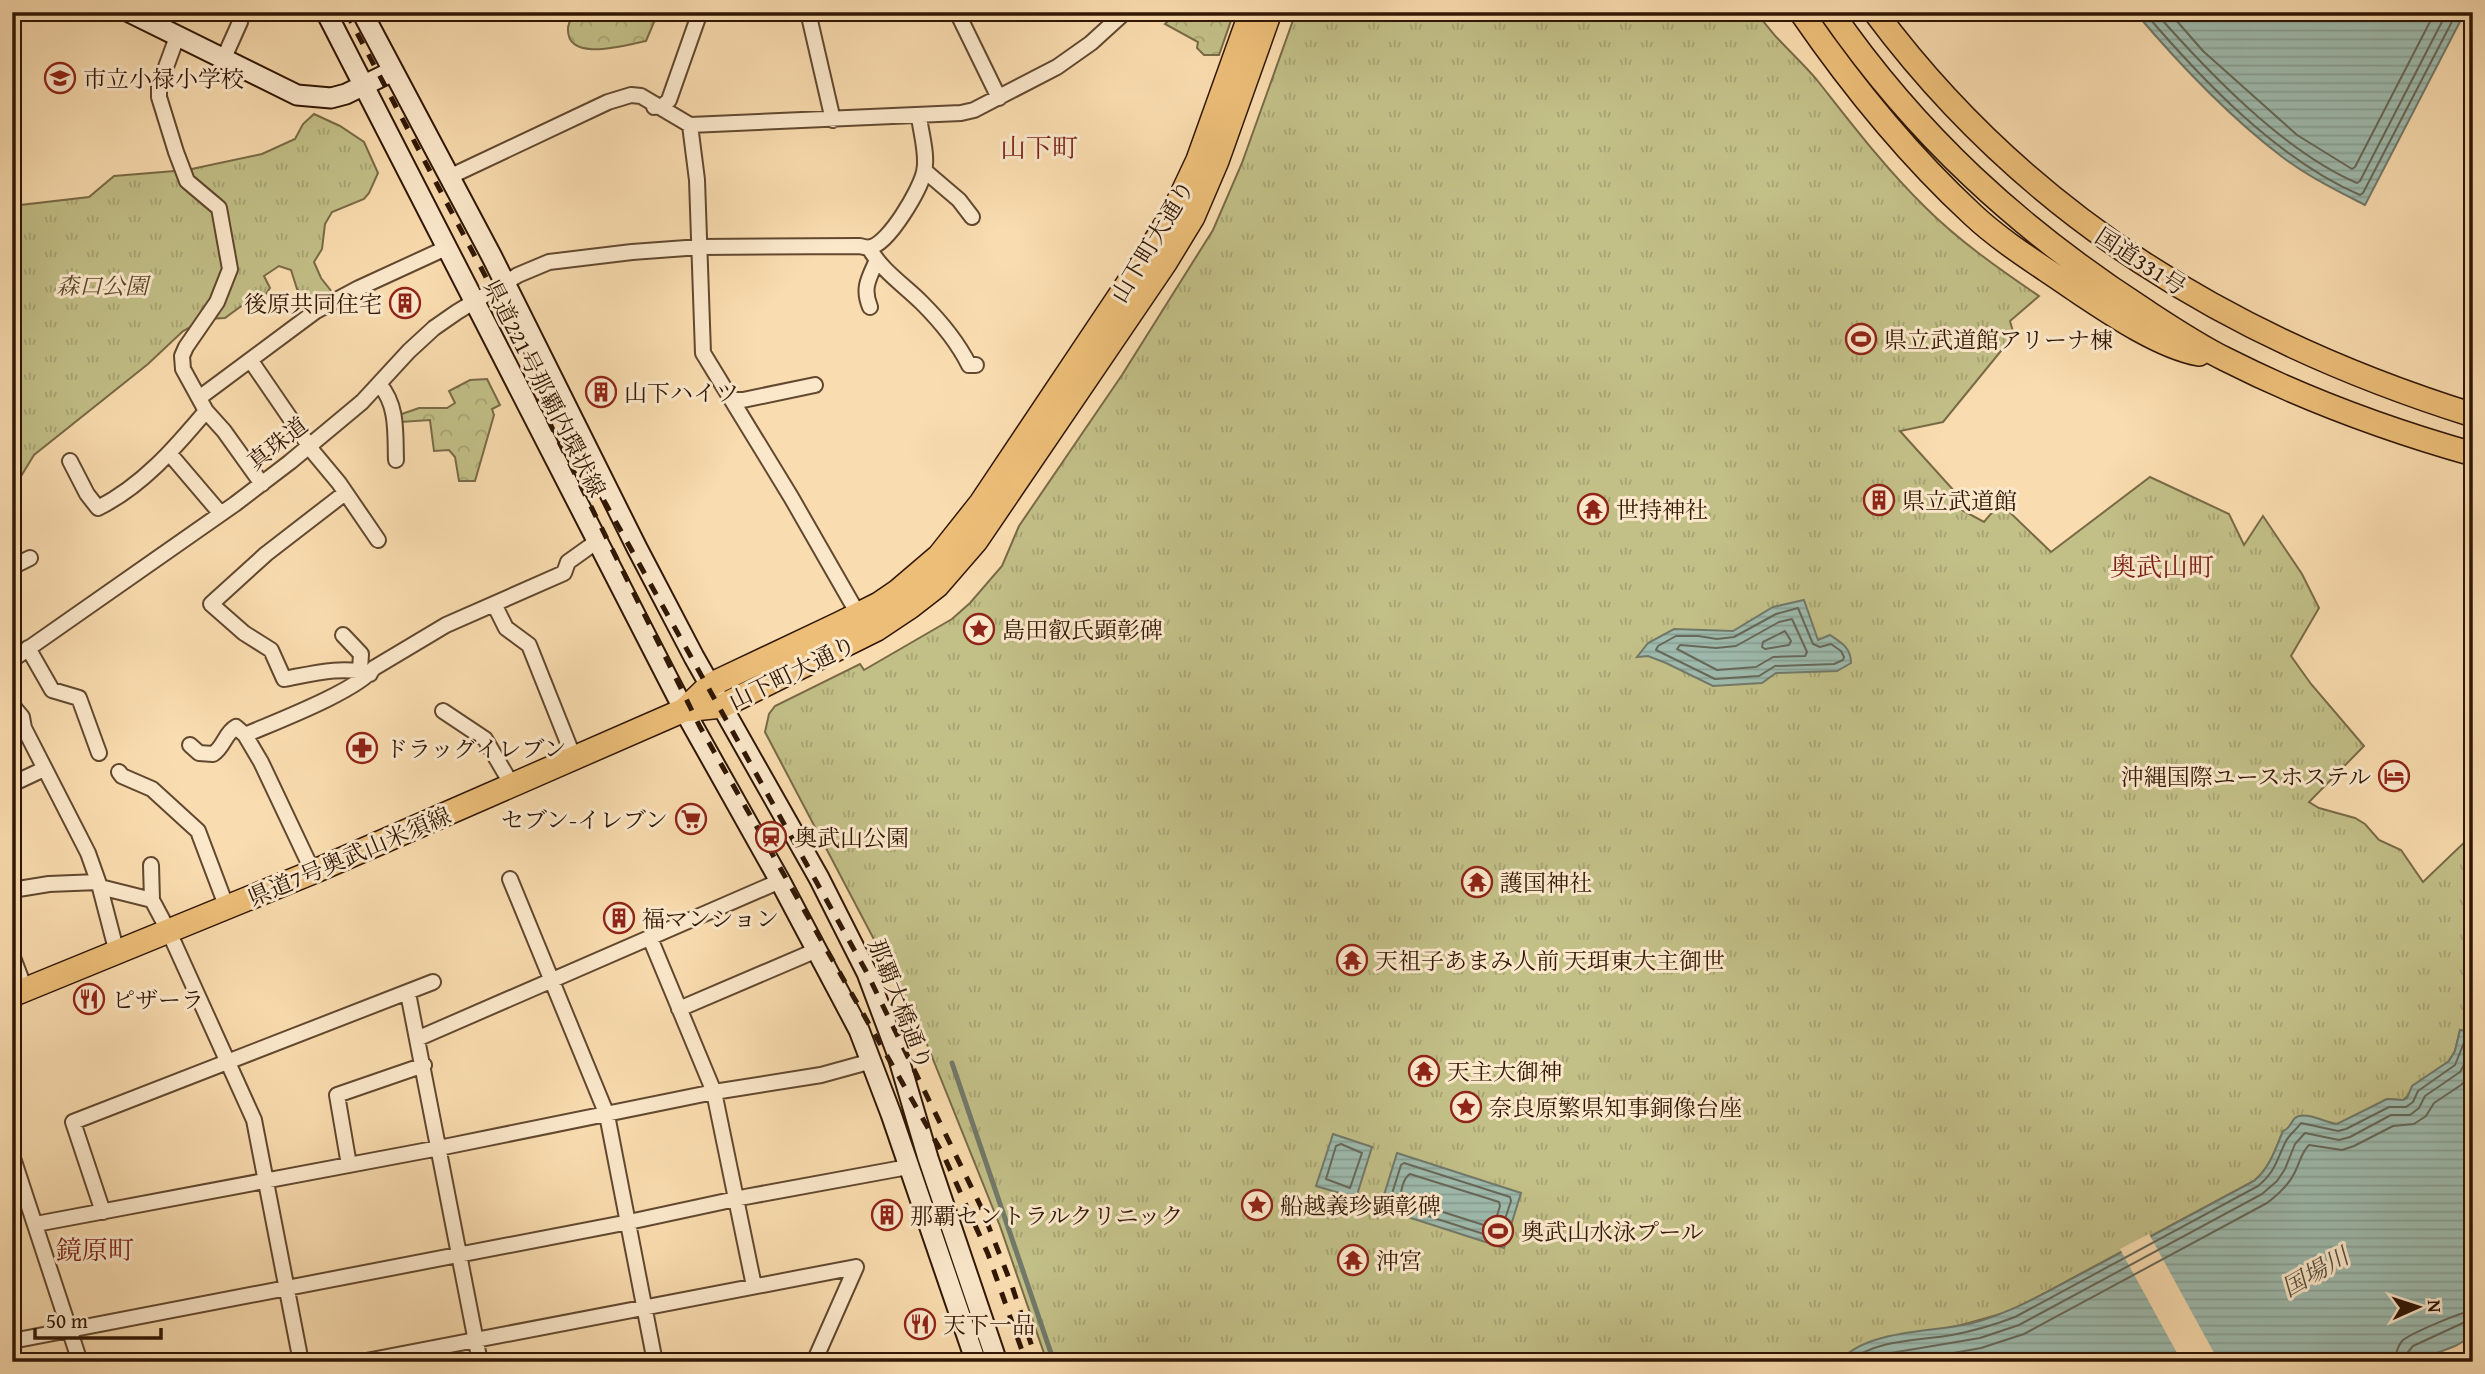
<svg xmlns="http://www.w3.org/2000/svg" width="2485" height="1374" font-family="'Gentium Book Plus','Noto Serif JP',serif">
<style>
.forest{fill:url(#forest-crowns);stroke:#796a46;stroke-width:2}
.park{fill:url(#park-tufts);stroke:#796a46;stroke-width:2}
.water{fill:url(#water-rules);stroke:#72796a;stroke-width:2}
.pier{fill:#f9dcaf}
.lines{fill:none;stroke-linecap:round;stroke-linejoin:round}
.shore{stroke:#676859;stroke-width:2}
.stream{stroke:#72796a;stroke-width:5}
.minor-casing{stroke:#62482f;stroke-width:18}
.secondary-casing{stroke:#301604;stroke-width:23}
.primary-casing{stroke:#301604;stroke-width:26}
.trunk-casing{stroke:#301604;stroke-width:26}
.minor{stroke:#fbe8cb;stroke-width:14}
.secondary{stroke:#fbe8cb;stroke-width:19}
.primary{stroke:#ecbe78;stroke-width:23}
.trunk{stroke:#ecbe78;stroke-width:23}
.rail{stroke:#301604;stroke-width:5;stroke-dasharray:12 12;stroke-linecap:butt}
.labels{text-anchor:middle;dominant-baseline:central;stroke-width:6;stroke-linejoin:round;paint-order:stroke}
.poi-label{font-size:23px;fill:#301604;stroke:#fbe8cb;text-anchor:start}
.street-label{font-size:23px;fill:#301604;stroke:#fbe8cb}
.park-label{font-size:23px;font-style:italic;fill:#5c492b;stroke:#fbe8cb}
.water-label{font-size:24px;font-style:italic;fill:#565040;stroke:#fbe8cb}
.quarter-label{font-size:26px;fill:#7a1f14;stroke:#fbe8cb}
</style>
<defs>
<pattern id="forest-crowns" width="20" height="18" patternUnits="userSpaceOnUse" patternTransform="scale(1.75)"><rect width="20" height="18" fill="#c2bf87"/><path d="M2 6a3 3 0 1 1 6 0M12 15a3 3 0 1 1 6 0" fill="none" stroke="#a7a373"/></pattern>
<pattern id="park-tufts" width="24" height="20" patternUnits="userSpaceOnUse" patternTransform="scale(1.75)"><rect width="24" height="20" fill="#c2bf87"/><path d="M3 7l-1-3M5 7V3M7 7l1-3M15 17l-1-3M17 17v-4M19 17l1-3" fill="none" stroke="#a7a373"/></pattern>
<pattern id="water-rules" width="6" height="5" patternUnits="userSpaceOnUse" patternTransform="scale(1.75)"><rect width="6" height="5" fill="#9ebbae"/><path d="M0 2.5h6" fill="none" stroke="#88a094"/></pattern>
</defs>
<rect width="100%" height="100%" fill="#f9dcaf"/>
<filter id="stains"><feTurbulence type="fractalNoise" baseFrequency=".00286" numOctaves="4"/><feColorMatrix values="0 0 0 0 .2 0 0 0 0 .09 0 0 0 0 .02 0 0 0 .5 -.17"/></filter>
<radialGradient id="worn" r=".72"><stop offset=".6" stop-color="#630" stop-opacity="0"/><stop offset="1" stop-color="#630" stop-opacity=".3"/></radialGradient>
<path class="forest" d="M574,12H669L654,22L646,41C628,44 566,64 568,28C568,24 572,17 574,12Z
M1177,12H1234L1219,55H1204L1197,48L1198,42L1165,24Z
M487,379L500,405L492,409L494,415L475,481H459L455,457L449,450L434,451L430,420L401,422L399,415L419,408H447L455,403L449,391L470,380Z"/>
<path class="park" d="M1296,12H1757C1774,39 1797,56 1817,80C1851,123 1885,168 1925,207C1958,240 1999,269 2039,296L2010,321L2014,335L1943,422L1900,431L1956,493L1960,509L1984,522L2000,503L2051,552L2150,477L2229,514L2244,545L2263,516L2302,574L2319,608L2291,656L2311,684L2364,746L2309,802L2319,808L2355,818L2365,824L2379,840L2401,850L2423,882L2473,834V1033L2460,1030L2455,1051L2449,1061L2403,1100L2387,1099L2343,1123L2283,1131C2275,1151 2270,1167 2254,1181L2011,1311L1842,1359L1839,1362H1047L1000,1226L920,1027L765,732L769,714L775,706L860,664L864,670L952,619L970,603L1002,566L1019,526L1122,375L1213,230L1242,163Z
M314,114L340,126L364,142L378,173L369,193L364,199L332,212L325,224L322,249L314,262L321,278L332,292L331,296L309,306L297,289L291,270L279,266L264,276L270,288L261,301L255,296L225,318L206,319L183,331L148,364L34,455L12,491V206L89,197L114,176L187,170L262,154L295,139L303,124Z"/>
<path class="water" d="M2135,12H2465L2365,205C2336,190 2307,176 2281,156C2226,114 2179,64 2135,12Z
M1804,600L1818,640L1830,635C1842,643 1851,648 1851,663L1837,671L1776,673L1762,683L1713,686L1666,663L1648,656L1637,657L1648,643L1674,629L1733,631L1773,607Z
M2460,1030L2473,1033V1336L2455,1346L2414,1362H1839C1868,1327 1938,1334 1980,1321C2019,1309 2054,1288 2090,1269C2145,1240 2199,1210 2254,1181C2270,1167 2275,1150 2283,1131C2291,1128 2289,1124 2295,1118C2304,1110 2326,1123 2337,1124L2387,1099L2403,1100L2407,1098L2412,1086L2449,1061L2455,1051Z
M1333,1134L1372,1147L1356,1198L1316,1186Z
M1397,1153L1521,1193L1504,1248L1380,1208Z"/>
<path class="pier" d="M2149,1234L2219,1362H2182L2120,1249Z"/>
<g class="lines">
<path class="shore" d="M2144,12C2202,80 2277,159 2360,195L2363,193L2457,12
M2155,12C2208,72 2283,151 2357,183L2360,181L2447,12
M2169,12L2203,51L2297,135L2352,169L2355,167L2435,12
M1798,608L1813,644L1820,647L1831,644L1841,651L1844,657L1843,660L1834,664L1775,666L1759,676L1715,679L1656,650L1658,646L1676,636H1698L1717,639L1734,637L1776,614Z
M1792,619L1807,652L1805,656L1773,657L1756,667L1717,670L1677,649L1680,645L1716,648L1736,646L1779,622Z
M1785,631L1791,641L1789,645L1765,649L1762,647L1763,642Z
M1341,1144L1362,1153L1350,1188L1326,1179L1336,1146Z
M1404,1163L1510,1197L1511,1201L1499,1237L1496,1238L1391,1204L1390,1200L1401,1165Z
M1410,1174L1499,1202L1500,1206L1494,1225L1490,1227L1402,1199C1399,1193 1404,1177 1410,1174Z
M1849,1362C1875,1339 1919,1341 1952,1335C1973,1331 1994,1325 2015,1317L2258,1186C2276,1171 2276,1161 2286,1141C2289,1135 2297,1129 2301,1123L2338,1131L2346,1129L2389,1107H2406L2413,1102L2418,1091L2455,1065L2465,1040L2473,1039
M1863,1362L1879,1355L1980,1338L2019,1325L2262,1194L2277,1181L2285,1169L2295,1144L2305,1133L2339,1140L2350,1137L2391,1115H2410L2419,1108L2425,1096L2460,1072L2473,1048
M1904,1362L1981,1348L2024,1334L2267,1203C2279,1194 2289,1185 2295,1172C2300,1162 2301,1153 2309,1145L2342,1150L2354,1146L2393,1126L2414,1124L2426,1116L2434,1103L2461,1085L2473,1073
M2395,1362C2396,1354 2397,1347 2402,1341C2409,1334 2463,1311 2473,1311
M2406,1362L2408,1352L2413,1346L2465,1322L2473,1321"/>
<path class="stream" d="M952,1063L1054,1362"/>
<g class="minor-casing">
<path id="minor" d="M808,12L833,120
M957,12L999,98
M177,37L159,86V97L176,152L187,181L219,208L230,269L217,302L186,347L182,356L183,369L206,411L224,431L262,484
M223,60L240,22L241,12
M654,107L664,105L669,100L700,12
M690,125L697,180L703,353L791,497L858,614
M925,171L959,200L972,217
M449,177L608,102L631,95L641,96L690,125L961,113L974,110L1057,67L1091,43L1125,12
M869,248C882,271 904,285 922,303C941,322 957,341 969,365H976
M870,307C862,288 869,278 877,260
M251,361L314,453L339,483L378,540
M380,385C398,406 395,434 396,460
M199,398L316,311L359,288L446,248
M732,400H743L815,385
M169,453L221,514
M70,461L87,494L98,508C142,486 175,448 206,411
M345,493L266,554L211,604L244,633L271,650L284,679C311,674 344,665 370,674
M12,567L30,558
M494,604L506,628L529,645L574,758
M343,635L361,654L360,670
M28,648L52,690L79,698L99,753
M12,660L235,504L290,462L362,402L409,351L434,328L457,312L518,275L549,262L632,252L700,247L860,246C863,247 868,248 871,247C889,243 920,190 924,172C928,156 921,133 919,117
M12,705L22,717L24,728L88,853L99,884L117,953
M443,711L485,739L512,785
M190,745L199,753L213,754C224,747 225,733 236,727L245,735
M119,772L122,776L152,789L198,831L227,908
M12,784L44,769
M151,865L152,900
M313,872L261,762L245,735C275,722 357,691 374,668L446,625L564,573L568,562L596,542
M510,879L607,1115L655,1362
M100,887L152,900L169,932L254,1120L301,1362
M12,890L49,884L98,882
M650,938L714,1092L754,1286
M12,955L25,989
M408,993L480,1362
M679,1009L817,950
M419,1038L780,881
M12,1155L80,1362
M349,1165L337,1095L424,1065
M103,1212L73,1122L433,982
M36,1224L439,1148L714,1092L821,1075L872,1061
M12,1341L629,1222L745,1197L908,1167
M361,1362L856,1267
M814,1362L856,1267"/>
</g>
<g class="secondary-casing">
<path id="secondary" d="M129,12L297,95L331,98L346,94L393,71
M326,12L684,710L780,881L859,1030L891,1114L976,1362
M362,12L492,257L637,548L694,657L819,878L867,973L897,1053L928,1158L997,1362"/>
</g>
<g class="primary-casing">
<path id="primary" d="M684,710L710,685L839,624L879,604L898,591L939,556L981,503L1141,264L1173,213L1198,160L1251,12
M12,995L313,872L684,710L722,706L877,629L910,607L937,586L976,541L1165,263L1193,217L1217,161L1270,12"/>
</g>
<g class="trunk-casing">
<path id="trunk" d="M1801,12C1852,86 1908,155 1973,215C2004,244 2043,267 2077,291C2110,313 2160,347 2199,354
M1831,12C1916,135 2019,229 2144,310C2170,327 2197,345 2225,359C2304,399 2388,430 2473,454
M1875,12C2027,216 2233,340 2473,415"/>
</g>
<use href="#minor" class="minor"/>
<use href="#secondary" class="secondary"/>
<use href="#primary" class="primary"/>
<use href="#trunk" class="trunk"/>
<path class="rail" d="M346,12L602,497L866,971L981,1207L1012,1286L1037,1362
M527,377L700,727L944,1156L988,1254L1026,1362"/>
</g>
<defs>
<g id="school-ring" transform="scale(1.575)"><circle r="9.5" fill="#fbe8cb" stroke="#8f2418" stroke-width="1.5"/><path d="M0-5L7-2L0 1L-7-2ZM-4 1L0 2.5L4 1V4Q0 6-4 4Z" fill="#8f2418"/></g>
<g id="building-ring" transform="scale(1.575)"><circle r="9.5" fill="#fbe8cb" stroke="#8f2418" stroke-width="1.5"/><path d="M-4-6H4V6H1V3H-1V6H-4ZM-2.5-4.3h1.7v1.8h-1.7ZM.8-4.3h1.7v1.8H.8ZM-2.5-1h1.7V.8h-1.7ZM.8-1h1.7V.8H.8Z" fill="#8f2418"/></g>
<g id="stadium-ring" transform="scale(1.575)"><circle r="9.5" fill="#fbe8cb" stroke="#8f2418" stroke-width="1.5"/><path d="M0-5a6.5 5 0 1 0 0 10a6.5 5 0 1 0 0-10ZM-3.5-1.8h7v3.6h-7Z" fill="#8f2418"/></g>
<g id="temple-ring" transform="scale(1.575)"><circle r="9.5" fill="#fbe8cb" stroke="#8f2418" stroke-width="1.5"/><path d="M0-6L5-2H3V0L6.5 2.5H4V6H1.5V3h-3V6H-4V2.5H-6.5L-3 0V-2H-5Z" fill="#8f2418"/></g>
<g id="sight-ring" transform="scale(1.575)"><circle r="9.5" fill="#fbe8cb" stroke="#8f2418" stroke-width="1.5"/><path d="M0-6L1.8-2.2L6-1.7L2.9 1.2L3.7 5.4L0 3.3L-3.7 5.4L-2.9 1.2L-6-1.7L-1.8-2.2Z" fill="#8f2418"/></g>
<g id="pharmacy-ring" transform="scale(1.575)"><circle r="9.5" fill="#fbe8cb" stroke="#8f2418" stroke-width="1.5"/><path d="M-2-6h4v4h4v4h-4v4h-4v-4h-4v-4h4Z" fill="#8f2418"/></g>
<g id="hotel-ring" transform="scale(1.575)"><circle r="9.5" fill="#fbe8cb" stroke="#8f2418" stroke-width="1.5"/><path d="M-6-4.5h1.5V1H6V5H4.5V3h-9V5H-6ZM-4 0a1.8 1.8 0 1 1 3.6 0ZM.5 0V-2.5h3Q6-2.5 6 0Z" fill="#8f2418"/></g>
<g id="supermarket-ring" transform="scale(1.575)"><circle r="9.5" fill="#fbe8cb" stroke="#8f2418" stroke-width="1.5"/><path d="M-6-5.5h2.5l.6 2H6L4.5 2H-2.5L-4.4-4H-6ZM-1.5 3.2a1.3 1.3 0 1 0 .1 0ZM3 3.2a1.3 1.3 0 1 0 .1 0Z" fill="#8f2418"/></g>
<g id="station-ring" transform="scale(1.575)"><circle r="9.5" fill="#fbe8cb" stroke="#8f2418" stroke-width="1.5"/><path d="M-3-6H3Q5-6 5-4V2Q5 4 3 4L4.5 6H3L1.5 4h-3L-3 6H-4.5L-3 4Q-5 4-5 2V-4Q-5-6-3-6ZM-3.5-4v3h7v-3ZM-3.5 1v1.5H-2V1ZM2 1v1.5H3.5V1Z" fill="#8f2418"/></g>
<g id="restaurant-ring" transform="scale(1.575)"><circle r="9.5" fill="#fbe8cb" stroke="#8f2418" stroke-width="1.5"/><path d="M-5-6h1v4h1v-4h1v4h1v-4h1v5L-1.5 .5V6h-2V.5L-5-1ZM5-6V6H3V1.5H1.5Q1.5-4 5-6Z" fill="#8f2418"/></g>
</defs>
<g fill-rule="evenodd">
<use href="#school-ring" x="60" y="78"/>
<use href="#building-ring" x="405" y="303"/>
<use href="#stadium-ring" x="1861" y="339"/>
<use href="#building-ring" x="601" y="392"/>
<use href="#building-ring" x="1879" y="500"/>
<use href="#temple-ring" x="1593" y="509"/>
<use href="#sight-ring" x="979" y="629"/>
<use href="#pharmacy-ring" x="362" y="748"/>
<use href="#hotel-ring" x="2394" y="776"/>
<use href="#supermarket-ring" x="691" y="819"/>
<use href="#station-ring" x="771" y="837"/>
<use href="#temple-ring" x="1477" y="882"/>
<use href="#building-ring" x="619" y="918"/>
<use href="#temple-ring" x="1352" y="960"/>
<use href="#restaurant-ring" x="89" y="999"/>
<use href="#temple-ring" x="1424" y="1071"/>
<use href="#sight-ring" x="1466" y="1107"/>
<use href="#sight-ring" x="1257" y="1205"/>
<use href="#building-ring" x="887" y="1215"/>
<use href="#stadium-ring" x="1498" y="1231"/>
<use href="#temple-ring" x="1353" y="1260"/>
<use href="#restaurant-ring" x="920" y="1324"/>
</g>
<g class="labels">
<g class="poi-label">
<text x="83" y="78">市立小禄小学校</text>
<text x="382" y="303" text-anchor="end">後原共同住宅</text>
<text x="1884" y="339">県立武道館アリーナ棟</text>
<text x="624" y="392">山下ハイツ</text>
<text x="1902" y="500">県立武道館</text>
<text x="1616" y="509">世持神社</text>
<text x="1002" y="629">島田叡氏顕彰碑</text>
<text x="385" y="748">ドラッグイレブン</text>
<text x="2371" y="776" text-anchor="end">沖縄国際ユースホステル</text>
<text x="668" y="819" text-anchor="end">セブン-イレブン</text>
<text x="794" y="837">奥武山公園</text>
<text x="1500" y="882">護国神社</text>
<text x="642" y="918">福マンション</text>
<text x="1375" y="960">天祖子あまみ人前 天珥東大主御世</text>
<text x="112" y="999">ピザーラ</text>
<text x="1447" y="1071">天主大御神</text>
<text x="1489" y="1107">奈良原繁県知事銅像台座</text>
<text x="1280" y="1205">船越義珍顕彰碑</text>
<text x="910" y="1215">那覇セントラルクリニック</text>
<text x="1521" y="1231">奥武山水泳プール</text>
<text x="1376" y="1260">沖宮</text>
<text x="943" y="1324">天下一品</text>
</g>
<g class="street-label">
<text transform="translate(1152 241) rotate(-59)">山下町大通り</text>
<text transform="translate(2141 261) rotate(33)">国道331号</text>
<text transform="translate(545 388) rotate(63)">県道221号那覇内環状線</text>
<text transform="translate(277 443) rotate(-38)">真珠道</text>
<text transform="translate(792 672) rotate(-26)">山下町大通り</text>
<text transform="translate(349 856) rotate(-23)">県道7号奥武山米須線</text>
<text transform="translate(901 1004) rotate(69)">那覇大橋通り</text>
</g>
<g class="park-label">
<text x="102" y="285">森口公園</text>
</g>
<g class="water-label">
<text transform="translate(2315 1272) rotate(-30)">国場川</text>
</g>
<g class="quarter-label">
<text x="1039" y="147">山下町</text>
<text x="2162" y="566">奥武山町</text>
<text x="95" y="1249">鏡原町</text>
</g>
</g>
<rect width="2485" height="1374" fill="none" stroke="#f9dcaf" stroke-width="42"/>
<rect x="14" y="14" width="2457" height="1346" fill="none" stroke="#301604" stroke-width="3.5"/>
<rect x="21" y="21" width="2443" height="1332" fill="none" stroke="#301604" stroke-width="2"/>
<g transform="translate(2418 1307) rotate(87)" stroke="#fbe8cb" stroke-width="5" paint-order="stroke">
<path d="M0-5L12 26L0 18L-12 26Z" fill="#301604"/>
<text y="-10" font-size="19" font-weight="bold" text-anchor="middle" fill="#301604">N</text>
</g>
<path d="M35 1328v10h126v-10" fill="none" stroke="#301604" stroke-width="3.5"/>
<text x="46" y="1328" font-size="21" fill="#301604" stroke="#fbe8cb" stroke-width="5" paint-order="stroke">50 m</text>
<rect width="100%" height="100%" filter="url(#stains)"/>
<rect width="100%" height="100%" fill="url(#worn)"/>
</svg>
